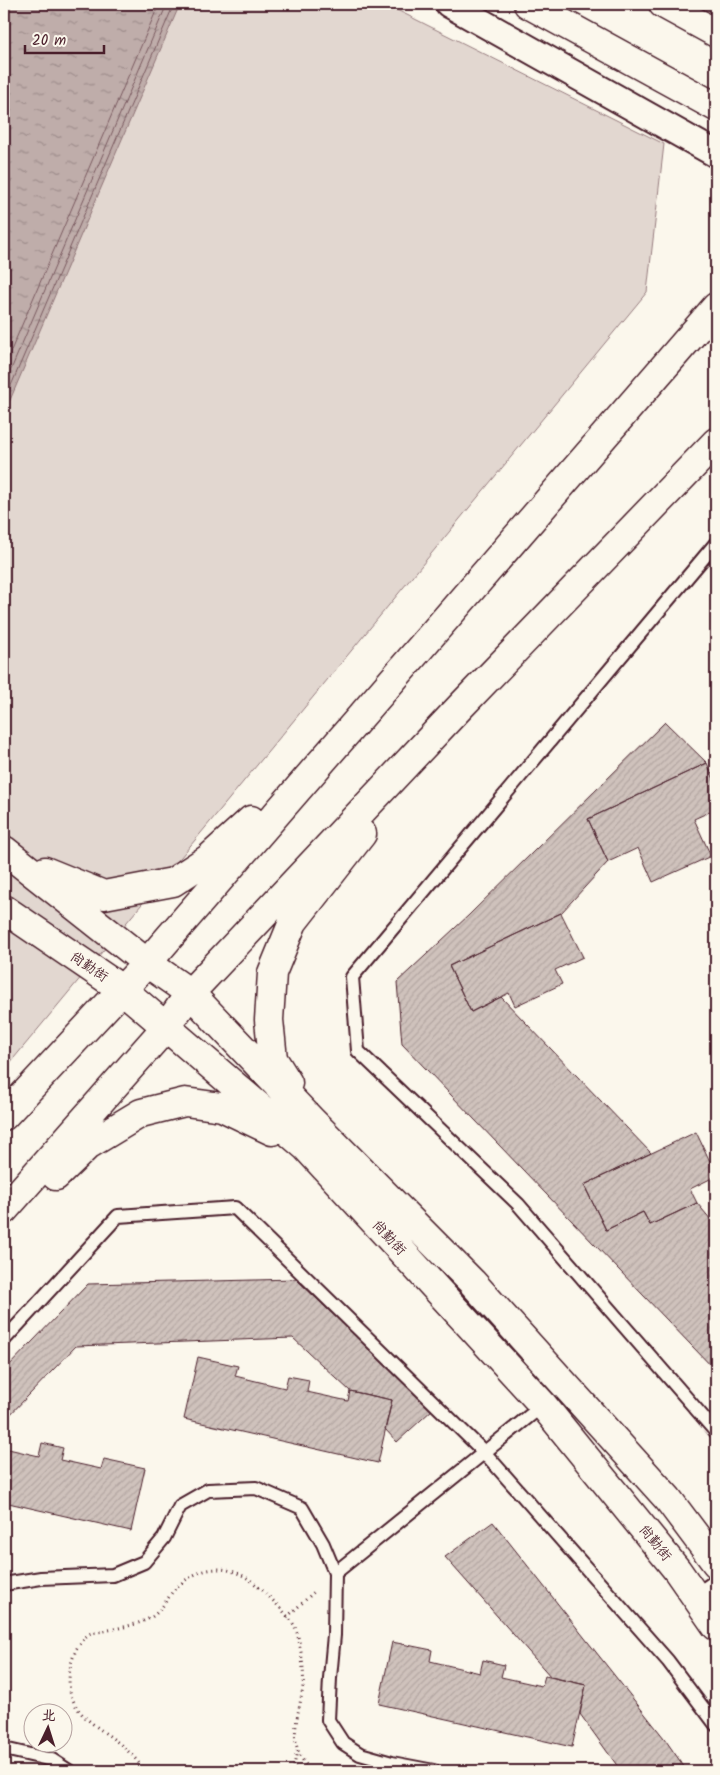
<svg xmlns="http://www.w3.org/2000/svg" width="720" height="1775" font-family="Kalam,'LXGW WenKai TC',sans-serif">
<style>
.green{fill:#e2d7d0;stroke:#967b7e}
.water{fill:url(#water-ripples);stroke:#907477}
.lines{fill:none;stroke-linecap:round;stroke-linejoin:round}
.shore{stroke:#79585e;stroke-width:1}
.building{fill:url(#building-hatch);stroke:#4a1f2b}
.lane-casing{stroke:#4a1f2b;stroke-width:16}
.street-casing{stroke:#4a1f2b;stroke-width:30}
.secondary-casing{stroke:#4a1f2b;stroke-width:31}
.primary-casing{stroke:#4a1f2b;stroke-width:31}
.path{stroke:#4a1f2b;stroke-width:3;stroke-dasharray:1 4;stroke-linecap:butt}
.lane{stroke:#fbf7ec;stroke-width:12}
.street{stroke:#fbf7ec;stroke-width:26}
.secondary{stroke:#fbf7ec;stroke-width:28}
.primary{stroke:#fbf7ec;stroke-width:28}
.labels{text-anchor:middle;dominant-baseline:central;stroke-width:4.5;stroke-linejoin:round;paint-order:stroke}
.street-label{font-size:14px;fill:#4a1f2b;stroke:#fbf7ec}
</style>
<defs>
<pattern id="water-ripples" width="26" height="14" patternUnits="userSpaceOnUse" patternTransform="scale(1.25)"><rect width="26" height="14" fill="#bfadaa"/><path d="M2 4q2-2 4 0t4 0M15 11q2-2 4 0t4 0" fill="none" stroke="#9d8c8b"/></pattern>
<pattern id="building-hatch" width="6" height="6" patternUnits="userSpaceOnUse" patternTransform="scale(1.25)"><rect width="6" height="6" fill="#cfc2bc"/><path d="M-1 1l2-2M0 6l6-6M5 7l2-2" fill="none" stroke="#b3a6a2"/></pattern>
</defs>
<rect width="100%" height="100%" fill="#fbf7ec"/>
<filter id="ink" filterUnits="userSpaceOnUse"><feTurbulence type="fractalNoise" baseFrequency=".02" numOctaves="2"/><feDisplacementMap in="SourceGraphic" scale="10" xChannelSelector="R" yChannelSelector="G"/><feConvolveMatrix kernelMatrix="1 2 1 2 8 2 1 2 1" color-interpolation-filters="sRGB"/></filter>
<g filter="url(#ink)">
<path class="green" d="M4,4H385L664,144L647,292L220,810L4,1070Z"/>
<path class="water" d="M4,4H180L4,414Z"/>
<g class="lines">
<path class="shore" d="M4,367L159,4
M4,386L167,4
M4,402L174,4"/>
</g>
<path class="building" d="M665,722L707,763L588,819L608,862L561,913L449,966L471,1012L501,997L651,1153L584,1185L606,1230L643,1212L650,1225L697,1203L716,1226V1371L402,1044L397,982L469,915Z
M707,763L716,784V809L694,819L711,856L653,882L638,848L608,862L588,819Z
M561,913L583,957L555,970L562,984L515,1006L509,993L471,1012L449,966Z
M696,1132L716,1174V1176L690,1189L697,1203L650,1225L643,1212L606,1230L584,1185Z
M296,1279L433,1409L397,1442L385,1429L392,1400L350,1391L293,1338L76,1346L4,1421V1371L88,1284Z
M198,1357L238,1366L235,1376L285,1388L288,1376L309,1380L307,1392L348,1401L350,1391L392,1400L378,1463L184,1419Z
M42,1443L63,1448L60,1460L101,1469L104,1459L145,1468L131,1531L4,1502V1448L39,1456Z
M493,1522L664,1738L687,1771H621L580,1714L586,1685L551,1677L445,1557Z
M392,1642L432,1650L430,1661L480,1673L483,1660L504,1665L501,1677L542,1686L545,1676L586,1685L572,1747L379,1704Z"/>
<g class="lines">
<g class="lane-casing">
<path id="lane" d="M716,543L352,977L358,1051L518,1204L716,1432
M4,1340L118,1216L235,1208L484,1452L668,1661L716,1725
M335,1573L543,1405
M4,1584L41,1578L113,1575L144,1562L164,1538L180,1506L208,1490L256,1488L302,1508L323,1544L335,1573L334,1635L330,1678L328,1720L343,1743L360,1754L392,1763L434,1771
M4,1749L52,1760L69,1771"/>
</g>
<g class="street-casing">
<path id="street" d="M449,4L716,154
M699,1601L716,1589"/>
</g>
<g class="secondary-casing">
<path id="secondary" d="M4,850L147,963L190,993L311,1120L472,1282L668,1499L716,1563
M45,871L104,895L173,882L208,859L251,820
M4,909L123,990L306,1147L543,1405L677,1570L716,1626
M288,1083L273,1059L269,1020L272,973L293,922L362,834
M4,1116L147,963L716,307
M56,1176L88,1145L141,1113L185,1102L222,1107L272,1131
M4,1210L166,1027L190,993L461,706L716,442"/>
</g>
<g class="primary-casing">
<path id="primary" d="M528,4L716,107
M663,4L716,33"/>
</g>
<path class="path" d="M287,1617L314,1592
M145,1771C137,1760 128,1750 116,1741C101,1729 81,1719 73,1700C64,1681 71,1647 89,1634C93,1632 99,1632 104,1631C118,1628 134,1626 148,1619C161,1613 166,1599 175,1589C197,1567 224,1562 250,1580C261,1588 289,1615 295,1627C300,1639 305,1673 303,1686C299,1719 284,1744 312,1771
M293,1771L297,1751"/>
<use href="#lane" class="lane"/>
<use href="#street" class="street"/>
<use href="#secondary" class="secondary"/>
<use href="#primary" class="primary"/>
</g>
</g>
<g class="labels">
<g class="street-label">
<text transform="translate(89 967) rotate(34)">尚勤街</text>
<text transform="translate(389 1238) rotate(47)">尚勤街</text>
<text transform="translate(655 1543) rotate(51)">尚勤街</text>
</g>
</g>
<rect width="720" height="1775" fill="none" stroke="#fbf7ec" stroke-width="20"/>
<rect x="10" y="10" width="700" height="1755" fill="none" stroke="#4a1f2b" stroke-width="2" filter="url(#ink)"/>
<g transform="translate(48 1728) rotate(4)"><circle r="24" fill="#fbf7ec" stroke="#b4a19f"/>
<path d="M0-4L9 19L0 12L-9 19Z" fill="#4a1f2b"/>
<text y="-8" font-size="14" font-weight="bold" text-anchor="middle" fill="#4a1f2b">北</text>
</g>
<path d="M25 45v8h79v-8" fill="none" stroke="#4a1f2b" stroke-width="2.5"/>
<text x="32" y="45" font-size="15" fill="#4a1f2b" stroke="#fbf7ec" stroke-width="4" paint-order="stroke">20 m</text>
</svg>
